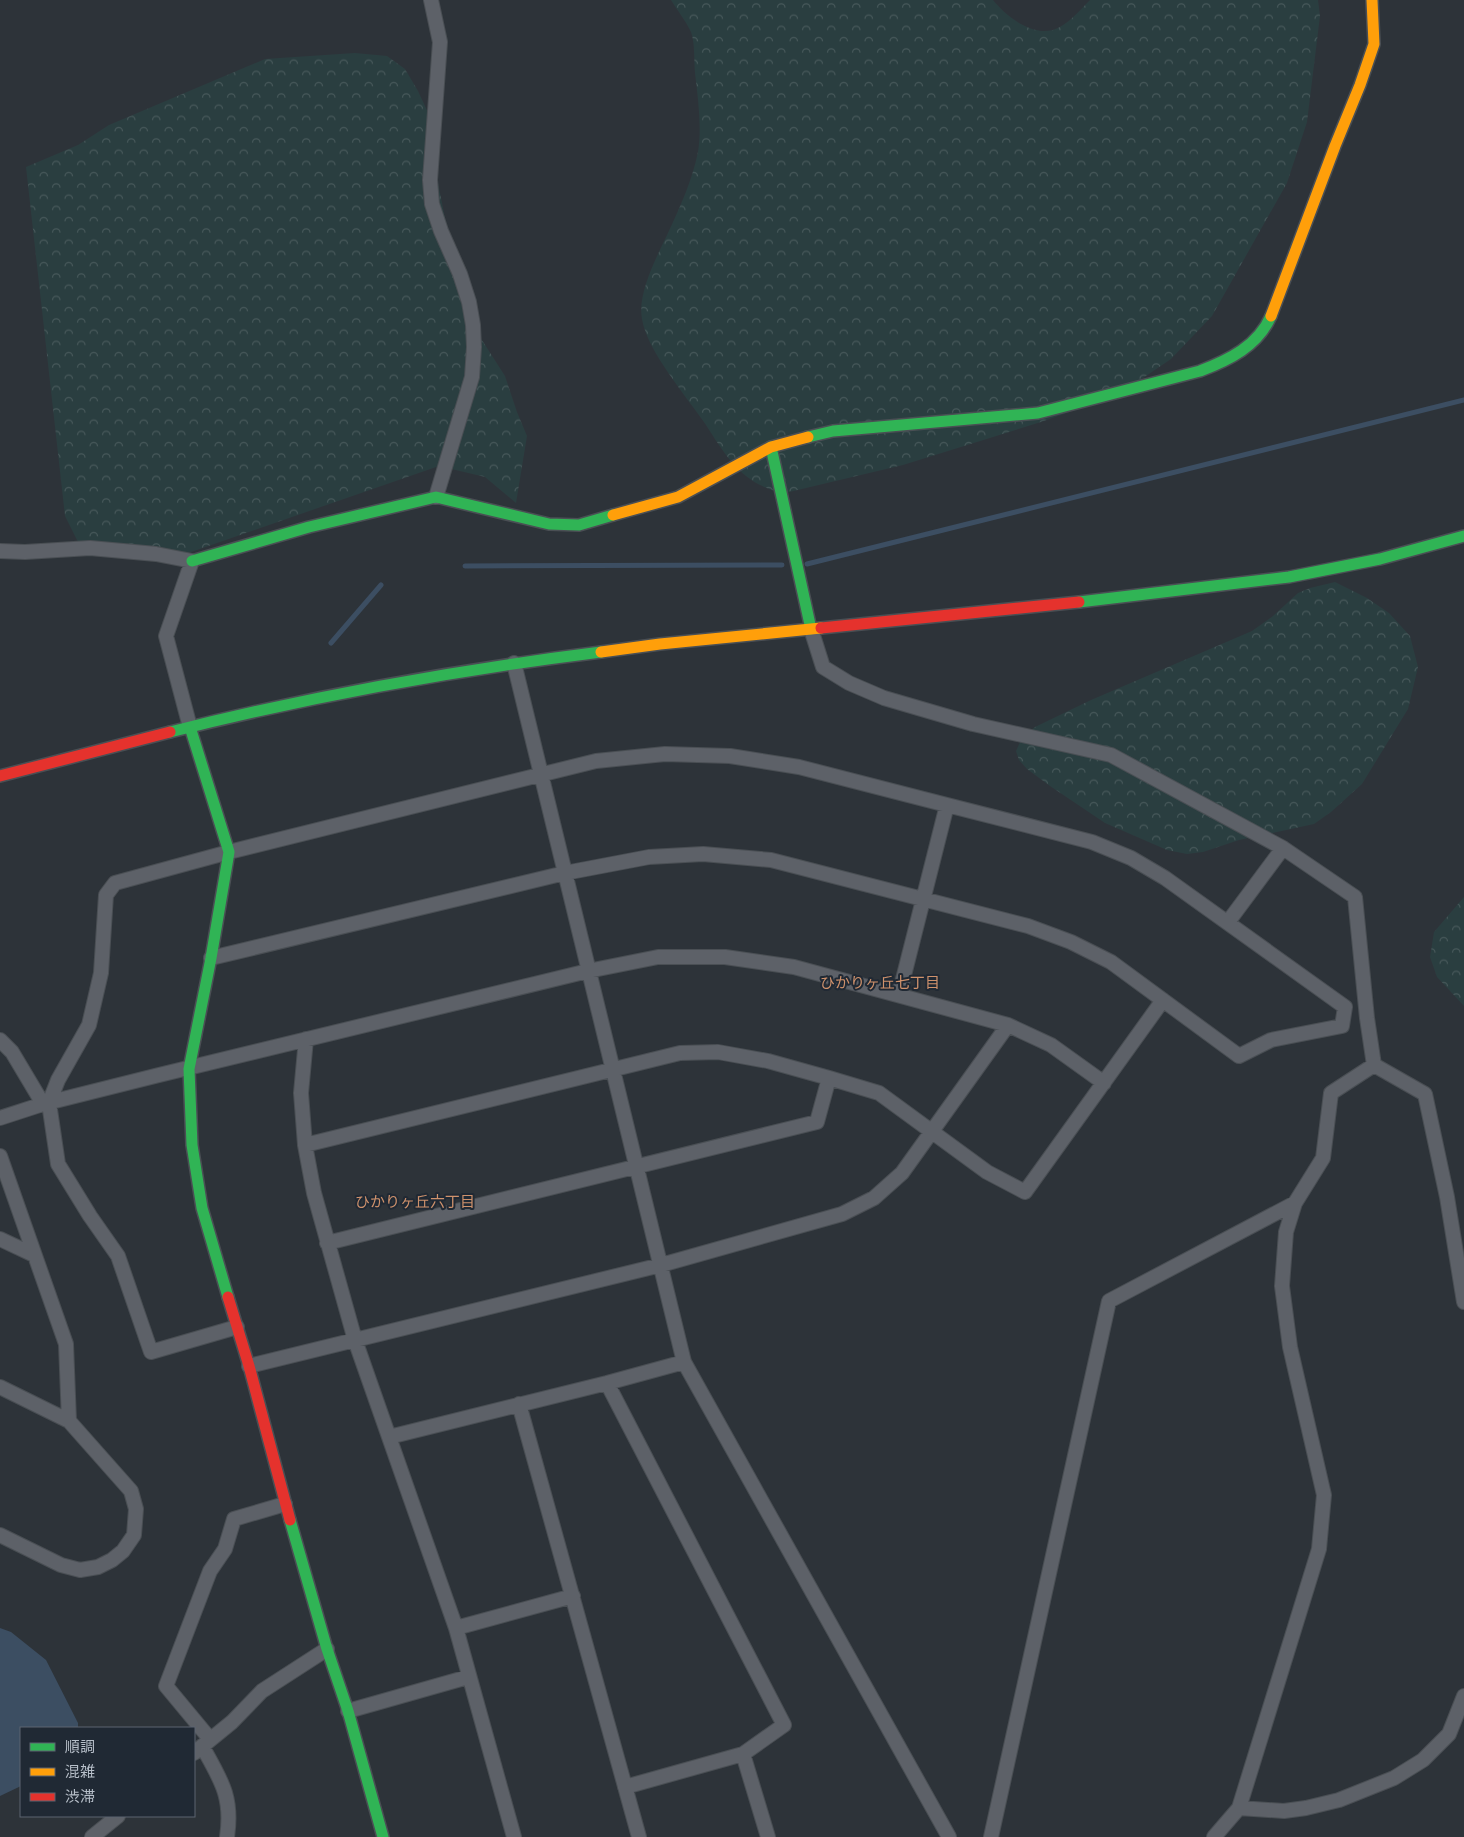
<svg xmlns="http://www.w3.org/2000/svg" width="1464" height="1837" font-family="Figtree,'Noto Sans JP',sans-serif">
<style>
.forest{fill:url(#forest-crowns)}
.water{fill:#3c4e62}
.lines{fill:none;stroke-linecap:round;stroke-linejoin:round}
.stream{stroke:#3c4e62;stroke-width:5}
.street-casing{stroke:#4a4f54;stroke-width:16}
.fast-casing{stroke:#4a4f54;stroke-width:14}
.slow-casing{stroke:#4a4f54;stroke-width:14}
.jam-casing{stroke:#4a4f54;stroke-width:14}
.street{stroke:#5d6168;stroke-width:14}
.fast{stroke:#30b455;stroke-width:11}
.slow{stroke:#ff9f0a;stroke-width:11}
.jam{stroke:#e5322d;stroke-width:11}
.labels{text-anchor:middle;dominant-baseline:central;stroke-width:4;stroke-linejoin:round;paint-order:stroke}
.neighbourhood-label{font-size:15px;fill:#cf926c;stroke:#202934}
</style>
<defs>
<pattern id="forest-crowns" width="20" height="18" patternUnits="userSpaceOnUse" patternTransform="scale(1.25)"><rect width="20" height="18" fill="#2a3e40"/><path d="M2 6a3 3 0 1 1 6 0M12 15a3 3 0 1 1 6 0" fill="none" stroke="#47585a"/></pattern>
</defs>
<rect width="100%" height="100%" fill="#2d3339"/>
<path class="forest" d="M671,0H993C1006,16 1031,36 1053,30C1068,25 1079,11 1090,0H1318L1320,16L1307,122L1287,183L1212,316L1171,359L1118,395L1041,422L903,465L785,493C744,486 727,458 706,425C687,397 647,351 642,319C637,294 657,256 668,233C680,207 692,181 698,152C702,127 698,99 695,73C694,62 695,42 691,32C686,21 677,10 671,0Z
M355,53L387,56L405,69L418,91L438,134V183L458,283L471,323L505,376L517,412L527,436L516,503L485,477L439,466L168,560L79,544L65,516L26,167L78,145L109,125L265,59Z
M1335,582L1367,598L1389,613L1410,636L1418,667L1408,709L1362,784L1331,812L1314,824L1239,840L1203,852L1187,854L1167,850L1105,823L1050,786L1027,769L1019,760L1016,751L1022,738L1035,727L1091,700L1252,631L1273,616L1298,593L1310,588Z
M1464,897V1006L1437,977L1430,957L1434,932Z"/>
<path class="water" d="M0,1628L11,1632L46,1660L78,1723V1728H21V1786L0,1796Z"/>
<g class="lines">
<path class="stream" d="M807,564L1464,400
M465,566L782,565
M331,643L381,585"/>
<g class="street-casing">
<path id="street" d="M431,0L440,42L430,180L432,204L441,231L460,274L469,302L473,325L474,347L472,377L436,497
M0,551L25,552L90,548L156,554L192,561L166,636L190,727
M811,629L823,667L849,683L884,698L973,724L1111,755L1283,848L1355,897L1367,1018L1374,1065
M514,663L684,1362L949,1837
M1228,922L1283,848
M211,958L565,873L649,857L703,854L771,860L1028,926L1071,942L1111,962L1239,1056L1271,1040L1342,1026L1345,1007L1165,878L1131,858L1092,842L947,805L799,767L730,756L665,754L596,761L229,852L115,883L106,895L101,973L89,1025L58,1080L49,1103L58,1164L90,1216L118,1256L151,1352L237,1327
M899,995L947,805
M306,1039L301,1093L305,1145L314,1193L355,1340L456,1628L514,1837
M0,1040L12,1052L43,1104
M1374,1065L1425,1094L1447,1197L1464,1302
M0,1118L43,1104L159,1075L588,971L658,957H725L794,967L1008,1025L1051,1045L1104,1083
M305,1145L680,1053L718,1052L768,1061L829,1078L879,1093L987,1172L1025,1192L1163,1000
M0,1156L66,1344L69,1421L131,1491L136,1509L134,1535L123,1551L112,1560L98,1567L80,1570L61,1565L0,1535
M0,1239L34,1255
M327,1243L817,1122L829,1078
M249,1366L661,1265L842,1214L874,1198L902,1173L1008,1025
M607,1383L784,1725L743,1754L625,1787
M0,1387L69,1421
M519,1404L639,1837
M389,1437L607,1383L684,1362
M456,1628L573,1596
M348,1711L468,1677
M210,1739L166,1686L210,1571L225,1549L234,1519L285,1504
M202,1746C221,1780 233,1797 227,1837
M194,1753L232,1722L262,1691L327,1649
M743,1754L768,1837
M1239,1808L1284,1811L1306,1808L1339,1800L1394,1778L1423,1760L1449,1734L1464,1696
M92,1837L118,1816
M991,1837L1109,1301L1295,1203
M1214,1837L1239,1808L1319,1549L1324,1495L1290,1347L1282,1286L1286,1232L1295,1203L1323,1158L1331,1093L1374,1065"/>
</g>
<g class="fast-casing">
<path id="fast" d="M808,437L833,431L1038,413L1200,371C1229,360 1258,346 1271,316
M771,447L811,629
M192,561L309,527L436,497L549,524L579,525L613,515
M1079,602L1289,577L1380,559L1464,536
M190,727L229,852L211,958L189,1069L192,1145L202,1208L228,1297
M170,732C312,696 457,670 601,652
M290,1520L327,1649L348,1711L383,1837"/>
</g>
<g class="slow-casing">
<path id="slow" d="M1271,316L1335,146L1360,85L1374,44L1372,0
M613,515L678,497L771,447L808,437
M601,652L660,644L821,628"/>
</g>
<g class="jam-casing">
<path id="jam" d="M821,628L1079,602
M0,776L170,732
M228,1297L249,1366L290,1520"/>
</g>
<use href="#street" class="street"/>
<use href="#fast" class="fast"/>
<use href="#slow" class="slow"/>
<use href="#jam" class="jam"/>
</g>
<g class="labels">
<g class="neighbourhood-label">
<text x="880" y="983">ひかりヶ丘七丁目</text>
<text x="415" y="1202">ひかりヶ丘六丁目</text>
</g>
</g>
<rect x="20" y="1727" width="175" height="90" fill="#202934" stroke="#5c6570"/>
<rect x="30" y="1743" width="25" height="8" fill="#30b455" stroke="#5c6570"/>
<text x="65" y="1752" font-size="15" fill="#b7bfc9">順調</text>
<rect x="30" y="1768" width="25" height="8" fill="#ff9f0a" stroke="#5c6570"/>
<text x="65" y="1777" font-size="15" fill="#b7bfc9">混雑</text>
<rect x="30" y="1793" width="25" height="8" fill="#e5322d" stroke="#5c6570"/>
<text x="65" y="1802" font-size="15" fill="#b7bfc9">渋滞</text>
</svg>
